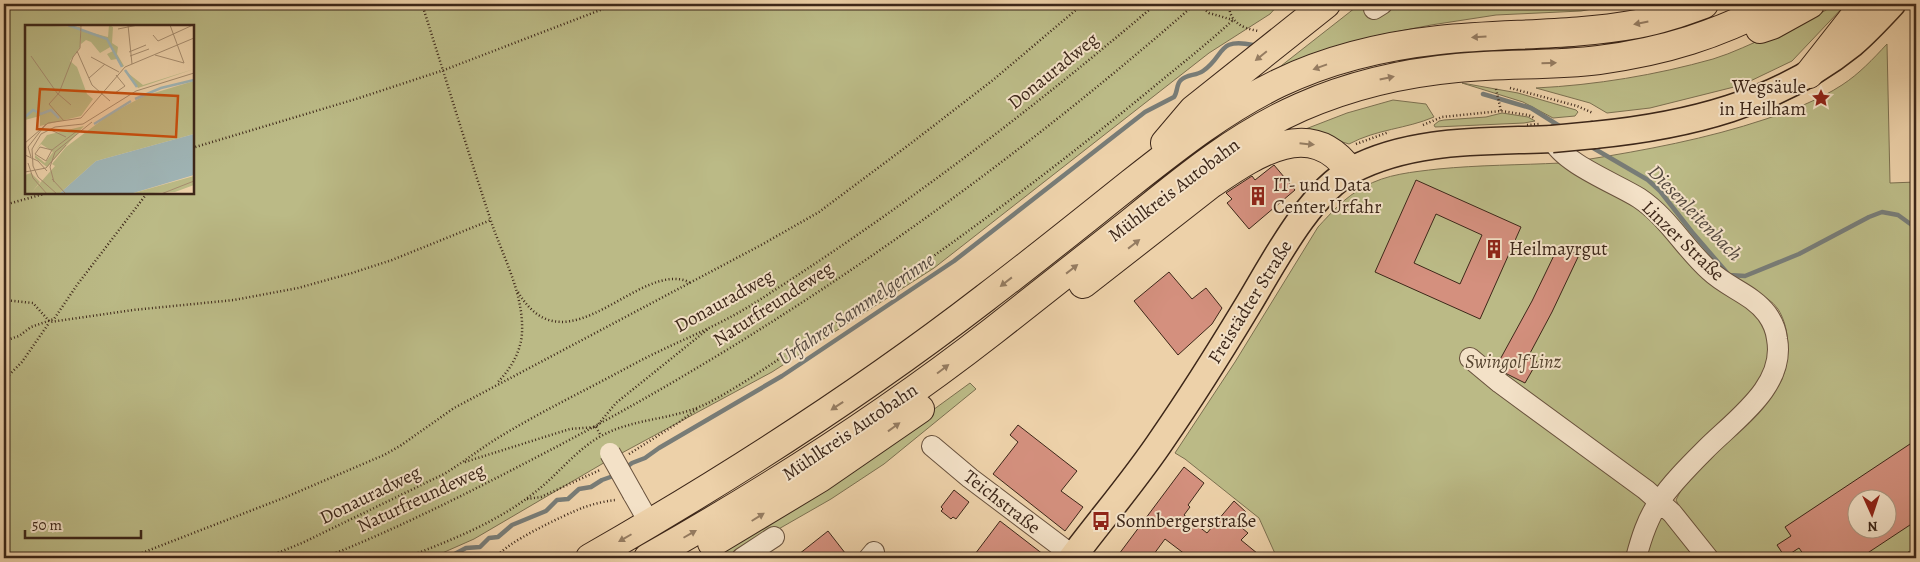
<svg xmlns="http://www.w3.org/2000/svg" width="1920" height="562" font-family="Alegreya,serif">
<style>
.green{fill:#bbba86;stroke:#7c7050;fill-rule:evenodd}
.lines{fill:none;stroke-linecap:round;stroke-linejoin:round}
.stream{stroke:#787c77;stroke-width:4.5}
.building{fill:#d4907e;stroke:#3d2719;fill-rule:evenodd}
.minor-casing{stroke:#69523d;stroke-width:22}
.major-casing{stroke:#3d2719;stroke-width:29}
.highway-casing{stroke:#3d2719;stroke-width:30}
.path{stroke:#3d2719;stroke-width:2.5;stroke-dasharray:1 2.5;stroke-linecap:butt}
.minor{stroke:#f3e1c7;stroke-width:20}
.major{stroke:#edd1a9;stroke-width:26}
.highway{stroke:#edd1a9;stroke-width:28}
.minor-bridge-casing{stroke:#69523d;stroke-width:22;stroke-linecap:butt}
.major-bridge-casing{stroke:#3d2719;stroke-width:29;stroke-linecap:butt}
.path-bridge{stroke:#3d2719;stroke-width:2.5;stroke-dasharray:1 2.5;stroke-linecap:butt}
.minor-bridge{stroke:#f3e1c7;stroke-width:20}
.major-bridge{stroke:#edd1a9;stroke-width:26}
.oneway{fill:#957c61}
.labels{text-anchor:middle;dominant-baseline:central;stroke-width:4;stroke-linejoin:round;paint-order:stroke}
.street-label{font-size:19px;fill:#3d2719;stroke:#f3e1c7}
.poi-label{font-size:19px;fill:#3d2719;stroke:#f3e1c7;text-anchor:start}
.park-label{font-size:19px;font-style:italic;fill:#56442f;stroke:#f3e1c7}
.water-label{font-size:20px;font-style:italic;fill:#564a40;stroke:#f3e1c7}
.inset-river{fill:none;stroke:#9fb4b5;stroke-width:2.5}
.inset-road{fill:none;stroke:#a78d6f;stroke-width:1}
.view{fill:#c64f0f;fill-opacity:0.15;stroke:#c64f0f;stroke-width:2.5}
.inset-edge{fill:none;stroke:#3d2719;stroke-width:2.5}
</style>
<rect width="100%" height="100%" fill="#edd1a9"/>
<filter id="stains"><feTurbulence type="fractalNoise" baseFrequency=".004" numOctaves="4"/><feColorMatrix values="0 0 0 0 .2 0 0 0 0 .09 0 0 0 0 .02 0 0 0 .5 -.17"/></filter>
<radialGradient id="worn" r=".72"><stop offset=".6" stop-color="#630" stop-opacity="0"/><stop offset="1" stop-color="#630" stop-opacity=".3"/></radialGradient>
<path class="green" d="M4,4H1279L1270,14L1209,53L934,268L772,372L607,461L474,539L431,558H4ZM26,26H192V192H26Z
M1360,4H1620L1581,11L1496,15L1431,25L1375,36L1272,73Z
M1835,4H1846L1792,61L1742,85L1650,108L1607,113L1590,103L1536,88C1596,85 1656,75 1713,59C1733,53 1752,43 1770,36C1792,27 1816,18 1835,4Z
M1887,44L1890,183L1916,182V558H1715L1682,512L1676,500C1690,470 1726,439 1750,415C1760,406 1772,396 1779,385C1791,364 1791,329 1778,309C1767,293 1745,290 1729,280C1713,270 1698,254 1683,242C1650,214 1617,187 1584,160C1646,150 1706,139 1766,119C1792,110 1819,100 1842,85C1859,74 1873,59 1887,44ZM1858,500H1888V530H1858Z
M1462,83L1518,93L1576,110L1578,112L1575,116L1553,118L1523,102Z
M1393,100L1426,104L1434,117C1406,129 1377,129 1349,144L1303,130L1347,113Z
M1502,113L1528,117L1535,121L1524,123L1435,127L1434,125L1439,121L1444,120L1486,117Z
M1561,163L1640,207L1747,302L1773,337L1761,384L1650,504L1702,558H1277L1259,518L1185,459L1175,453L1235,362L1318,227C1332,212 1345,197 1364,187C1386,174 1413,172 1438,169C1479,165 1520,165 1561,163Z
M970,383L976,389L884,464L831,499L728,558H707L778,518L900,434Z"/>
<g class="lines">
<path class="stream" d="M1483,94L1531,108L1561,127
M1588,145L1648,180L1660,191L1692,232L1729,275L1745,276L1799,254L1869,217L1882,212L1898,215L1916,228
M624,469L632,463L645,458L659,448L782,376L954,261L1145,112L1174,97C1178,92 1176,84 1181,80C1187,74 1196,76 1203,71C1225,56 1217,37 1253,45
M447,558L466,548L480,547L489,538L498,537L512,525L546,511L557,500L568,499L579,489L591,487L602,480L616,475"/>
</g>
<path class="building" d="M1274,165L1295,190L1249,229L1227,203L1232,199L1226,193L1252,176L1255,180Z
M1416,180L1521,227L1480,319L1375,272ZM1436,214L1482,235L1460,284L1414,263Z
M1559,245L1579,255L1552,312L1528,357L1537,362L1525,383L1507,374L1497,365L1532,301Z
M1169,272L1192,299L1206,288L1222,308L1212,324L1178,355L1134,301Z
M1018,425L1077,471L1061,491L1083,507L1065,531L993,474L1018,442L1010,435Z
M1916,440V521L1860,558H1806L1799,548L1785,557L1777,545L1791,536L1785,527ZM1858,500H1888V530H1858Z
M1184,467L1204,483L1188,505L1190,507L1184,515L1207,533L1234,501L1246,512L1236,523L1248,533L1241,540L1263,558H1190L1165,539L1151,558H1116Z
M954,490L969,502L956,519L953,517L951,519L941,511L943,509L941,507Z
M1000,521L1048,558H972Z
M828,531L849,558H794Z"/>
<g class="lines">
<g class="minor-casing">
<path id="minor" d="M1374,9L1382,4
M1552,139C1562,163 1617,184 1639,198C1669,218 1684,248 1710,271C1728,288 1752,294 1767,314C1772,321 1776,330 1777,339C1786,387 1733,421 1704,451C1688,467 1671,484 1659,502C1647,519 1641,539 1636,558
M1470,358L1500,383L1646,490L1672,513L1708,558
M932,446L970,478L1076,558
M633,494L650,524
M742,558L774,537
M869,558L874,552"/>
</g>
<g class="major-casing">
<path id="major" d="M1594,135C1686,126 1778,104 1852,44C1866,32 1880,17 1892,4
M1072,558C1102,518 1135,480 1163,438C1192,396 1219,353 1245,310C1272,266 1307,195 1352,170C1413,138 1486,142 1552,139"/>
</g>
<g class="highway-casing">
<path id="highway" d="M1760,29L1772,25L1810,4
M1809,74L1864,4
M1165,143L1193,110L1326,4
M1083,284L1211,184C1254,155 1310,115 1350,171
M712,543L820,478L920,409
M590,558C728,479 858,396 985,298C1034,261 1082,222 1131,183C1178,146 1225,109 1279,83C1329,59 1384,46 1439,40C1505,33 1571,36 1637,24C1660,20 1682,12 1704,4
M648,558C768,490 884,416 993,331C1039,295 1085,259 1130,223C1184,179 1237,135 1301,107C1351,85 1403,73 1457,68C1504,63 1552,66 1599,60C1666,51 1716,35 1776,4"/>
</g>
<path class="path" d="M422,4C445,76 467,149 491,221C503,257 524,294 522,333C521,352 510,370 497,383
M1198,4L1209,13L1233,20
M1229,4C1229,22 1242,28 1258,31
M4,8L21,4
M1510,88L1577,106L1593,113
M1496,89L1501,111
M1423,125L1442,117L1501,111L1528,115L1535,118
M1356,144L1389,132
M192,148L356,99L444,70L616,4
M4,205L51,192
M518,292C567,375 641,256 691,283
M4,300L33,303L50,322L133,310L234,300L298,288L352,273L392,260L491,220
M4,341L19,336L31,327L54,319L77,285L148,192
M4,380L22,362L49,323
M596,427L601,436
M629,454L678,423L697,409
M465,462L570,429L596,427L616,403L708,329
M527,499L541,497L600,470
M129,558L286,497L384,455L400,446L454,408L763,244L819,212L910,144L993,80L1083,4
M265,558L302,543L444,474C464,462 481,448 501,436C544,410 590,388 634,364C673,343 715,328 753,304C895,214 1028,113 1156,4
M323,558C395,530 466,494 535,458C773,335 994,180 1195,4
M405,558C449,541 496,523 534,493C558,475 576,449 603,435C635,418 674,420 708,403C731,391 754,376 776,361C811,339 846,316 881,293C972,230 1060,164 1145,94C1175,69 1205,46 1233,20
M496,558C504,543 565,515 582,508C593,504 605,501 616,500
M1900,558L1916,548"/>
<use href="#minor" class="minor"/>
<use href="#major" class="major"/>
<use href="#highway" class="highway"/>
<g class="minor-bridge-casing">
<path id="minor-bridge" d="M610,453L633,494"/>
</g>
<g class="major-bridge-casing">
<path id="major-bridge" d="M1552,139L1594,135"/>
</g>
<path class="path-bridge" d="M1527,125L1539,124"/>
<use href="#minor-bridge" class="minor-bridge"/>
<use href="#major-bridge" class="major-bridge"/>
</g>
<defs><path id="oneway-solid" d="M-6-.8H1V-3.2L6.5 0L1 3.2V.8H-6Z" transform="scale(1.25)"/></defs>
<g class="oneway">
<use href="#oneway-solid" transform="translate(1641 23) rotate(169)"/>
<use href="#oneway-solid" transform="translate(1479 37) rotate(177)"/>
<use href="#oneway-solid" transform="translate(1261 56) rotate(141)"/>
<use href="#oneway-solid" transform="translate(1549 63) rotate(-2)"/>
<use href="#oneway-solid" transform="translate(1320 67) rotate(160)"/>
<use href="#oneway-solid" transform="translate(1387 78) rotate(-12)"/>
<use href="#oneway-solid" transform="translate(1307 144) rotate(6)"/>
<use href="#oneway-solid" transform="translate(1134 244) rotate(-38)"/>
<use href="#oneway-solid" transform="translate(1072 269) rotate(-38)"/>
<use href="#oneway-solid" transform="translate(1006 282) rotate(142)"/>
<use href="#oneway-solid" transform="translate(943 369) rotate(-37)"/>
<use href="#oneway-solid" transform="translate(837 406) rotate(146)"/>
<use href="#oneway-solid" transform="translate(894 427) rotate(-36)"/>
<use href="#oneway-solid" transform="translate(758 517) rotate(-32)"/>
<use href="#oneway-solid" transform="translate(690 534) rotate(-30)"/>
<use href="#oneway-solid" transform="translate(625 538) rotate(150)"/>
</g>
<defs>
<g id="sight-bare" transform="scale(1.5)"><path d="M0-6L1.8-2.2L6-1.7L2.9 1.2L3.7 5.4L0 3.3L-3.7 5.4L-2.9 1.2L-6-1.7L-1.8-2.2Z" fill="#8f2418" stroke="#f3e1c7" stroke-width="2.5" paint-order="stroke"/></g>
<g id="building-bare" transform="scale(1.5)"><path d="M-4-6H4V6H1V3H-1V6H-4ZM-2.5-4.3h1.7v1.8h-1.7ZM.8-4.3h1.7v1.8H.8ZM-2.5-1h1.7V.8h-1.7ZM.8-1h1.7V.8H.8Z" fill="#8f2418" stroke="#f3e1c7" stroke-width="2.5" paint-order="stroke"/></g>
<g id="bus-bare" transform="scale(1.5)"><path d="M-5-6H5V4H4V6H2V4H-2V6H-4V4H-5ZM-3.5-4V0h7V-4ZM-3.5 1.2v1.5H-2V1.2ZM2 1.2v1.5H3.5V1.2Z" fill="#8f2418" stroke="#f3e1c7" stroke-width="2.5" paint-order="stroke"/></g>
</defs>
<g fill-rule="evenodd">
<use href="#sight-bare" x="1821" y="98"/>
<use href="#building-bare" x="1258" y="196"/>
<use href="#building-bare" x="1494" y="249"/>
<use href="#bus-bare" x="1101" y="521"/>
</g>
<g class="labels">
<g class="street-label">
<text transform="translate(1053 71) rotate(-39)">Donauradweg</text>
<text transform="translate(1174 190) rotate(-37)">Mühlkreis Autobahn</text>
<text transform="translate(1683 241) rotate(44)">Linzer Straße</text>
<text transform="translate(724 301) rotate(-29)">Donauradweg</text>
<text transform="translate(1250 302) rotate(-58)">Freistädter Straße</text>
<text transform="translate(773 304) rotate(-33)">Naturfreundeweg</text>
<text transform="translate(850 432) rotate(-34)">Mühlkreis Autobahn</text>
<text transform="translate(370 495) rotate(-26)">Donauradweg</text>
<text transform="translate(421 498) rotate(-25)">Naturfreundeweg</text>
<text transform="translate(1002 502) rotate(38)">Teichstraße</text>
</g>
<g class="poi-label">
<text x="1806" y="87" text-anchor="end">Wegsäule<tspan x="1806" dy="22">in Heilham</tspan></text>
<text x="1273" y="185">IT- und Data<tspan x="1273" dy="22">Center Urfahr</tspan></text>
<text x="1509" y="249">Heilmayrgut</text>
<text x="1116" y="521">Sonnbergerstraße</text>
</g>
<g class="park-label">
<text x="1513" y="362">Swingolf Linz</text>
</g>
<g class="water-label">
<text transform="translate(1695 213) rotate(46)">Diesenleitenbach</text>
<text transform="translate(856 309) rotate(-34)">Urfahrer Sammelgerinne</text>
</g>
</g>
<g transform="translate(25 25)">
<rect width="169" height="169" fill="#edd1a9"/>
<path d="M0,0L55,2V22L45,36L52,42L62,69L68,74L56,91L15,101V91L0,95ZM84,0L88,2L87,18L93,22L92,29L99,41L97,42L92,34L86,35L82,29L88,26L87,21L75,28L66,17L61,15L56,19V5L83,12ZM169,44L113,63L99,45L118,60ZM169,56V109L71,136L34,169L0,168V150L7,153L0,150L6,148L15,157L7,167L30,141L27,139L41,122L85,89L119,71ZM59,101L22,142L10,133V130L20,138L28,127L16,119L10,126L22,110ZM169,151V160L150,167L105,169Z" fill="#bbba86"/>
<path d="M169,109V150L105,169H34L71,136Z" fill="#9fb4b5"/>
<path class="inset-river" d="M43,0L82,14L97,42M100,45L112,62M110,74L136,63L169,55M0,92L8,85L16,89L26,85L34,93M69,99L106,76M65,169L109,142L169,130"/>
<path class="inset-road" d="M103,0L107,39M93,4L113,0M128,10L133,16L168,0M52,26L67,60L85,76M104,27L121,20M130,30L159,38L145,0M6,31L32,68L46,80M105,31L124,24M66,32L94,47M64,53L80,39M90,68L100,61L91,50M39,96L24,79L34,68L48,32L55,23L56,0M26,105L41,112M0,118L23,98L56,93L100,42L169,13M27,125L15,122L10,129L21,136L27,125L52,106M0,130L13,136L22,146M6,132L3,122L21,99M3,138L8,153L22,169M0,147L21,143L41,120M27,154L41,169M29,157L25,142L30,127L67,97M32,169L13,152L8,141L7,124L16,109L30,102L58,99L111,66L169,48M136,169L169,156"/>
<path class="view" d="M15,64L153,71L151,112L12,104Z"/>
<rect width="169" height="169" class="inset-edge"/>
</g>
<rect width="1920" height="562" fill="none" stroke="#edd1a9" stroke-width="20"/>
<rect x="5" y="5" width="1910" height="552" fill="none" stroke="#3d2719" stroke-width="2.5"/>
<rect x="10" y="10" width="1900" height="542" fill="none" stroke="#3d2719"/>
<g transform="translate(1872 514) rotate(177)"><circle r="24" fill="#f3e1c7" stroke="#aa9781"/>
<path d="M0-4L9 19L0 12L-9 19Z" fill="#8f2418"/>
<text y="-8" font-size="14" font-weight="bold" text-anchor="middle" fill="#3d2719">N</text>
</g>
<path d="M25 530v8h116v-8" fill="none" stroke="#3d2719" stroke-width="2.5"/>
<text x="32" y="530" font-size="15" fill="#3d2719" stroke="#f3e1c7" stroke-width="4" paint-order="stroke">50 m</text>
<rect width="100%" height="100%" filter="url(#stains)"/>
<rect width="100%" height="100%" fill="url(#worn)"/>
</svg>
